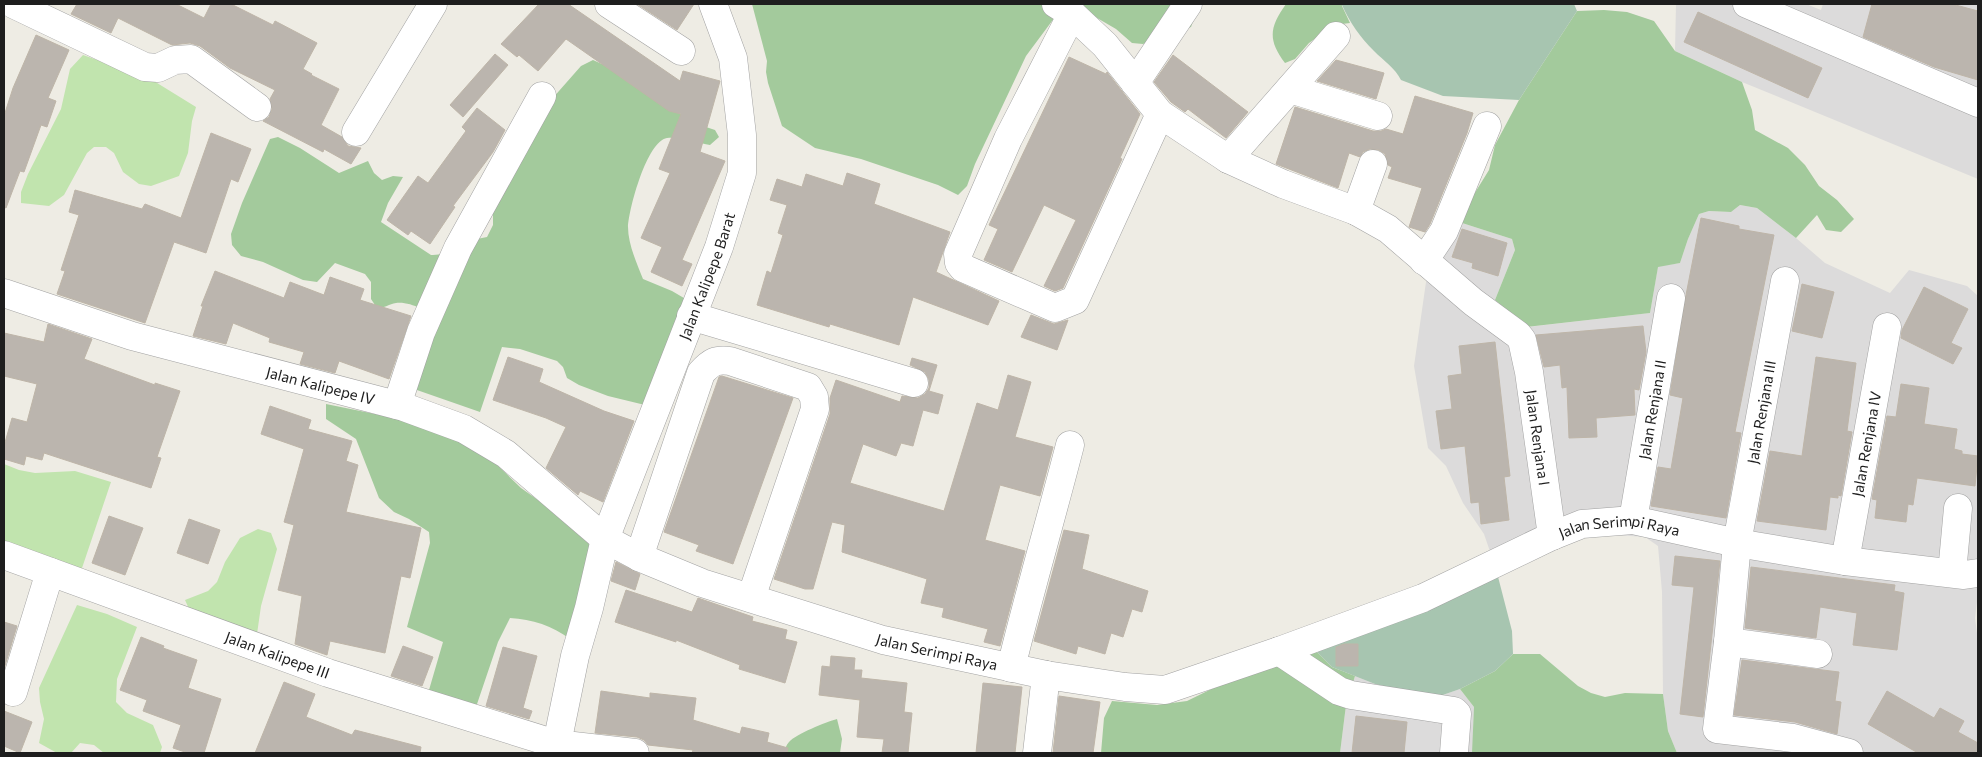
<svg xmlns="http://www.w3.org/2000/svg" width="1982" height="757" font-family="Commissioner,sans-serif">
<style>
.residential{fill:#dcdbdb}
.grass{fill:#c1e4ae}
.forest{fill:#a3ca9c}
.cemetery{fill:#a7c5b0}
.building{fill:#bbb5ae;stroke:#beb5a8}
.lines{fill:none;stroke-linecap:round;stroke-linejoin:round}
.minor-casing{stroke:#a2a2a2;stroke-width:29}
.minor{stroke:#fff;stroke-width:28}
.labels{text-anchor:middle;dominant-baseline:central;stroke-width:4;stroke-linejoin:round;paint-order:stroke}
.street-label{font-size:15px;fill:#1e1e1e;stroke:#fff}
</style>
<rect width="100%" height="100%" fill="#eeece4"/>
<path class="residential" d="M1676,4H1806L1821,10L1823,4H1978V179L1742,82L1675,51Z
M1740,205L1757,208L1796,238L1825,263L1890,293L1909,270L1967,286L1978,296V594L1975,618L1978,641V753H1677L1668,731L1663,694L1662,592L1658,546L1645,537L1616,535L1584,536L1496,569L1484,534L1463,503L1446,466L1428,448L1414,366L1426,282L1459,222L1512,239L1515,250L1495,300L1527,327L1650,313L1658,266L1680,263L1688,239L1699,214L1709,211L1731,212Z
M1355,676L1375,684L1434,698L1460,689L1474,707L1473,753H1340L1346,705Z"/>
<path class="grass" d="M83,55L149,78L196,107L192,121L188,153L179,176L151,186L139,184L123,172L114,153L106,147H94L87,153L64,195L49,206L21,203V192L28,174L61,109L70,69Z
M4,464L19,470L35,473L75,471L111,482L81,571L4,545Z
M258,529L271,533L277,549L261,606L257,634L190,611L185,600L208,591L217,582L225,562L240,538Z
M77,605L107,614L137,627L117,679L116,702L127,713L153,725L162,747L160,753H104L94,745L80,743L71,753H57L39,743L44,719L40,702L39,688Z"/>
<path class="forest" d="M752,4H1072L1052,21L1026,56L975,164L967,186L958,195L938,185L861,159L815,148L782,126L768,83L766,72L767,61Z
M1073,4H1202L1195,16L1191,27L1143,44L1132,43L1116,29Z
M1286,4H1343L1342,6L1350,23L1334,25L1309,43L1295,59L1285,63C1267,39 1270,27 1286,4Z
M1604,10L1627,12L1654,21L1675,51L1742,82L1752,110L1755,130L1788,148L1805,165L1819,186L1837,200L1854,219L1841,232L1826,230L1817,215L1796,238L1757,208L1740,205L1731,212L1709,211L1699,214L1688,239L1680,263L1658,267L1650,313L1526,327L1495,300L1515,250L1512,239L1459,222L1463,212L1489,170L1495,145L1519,100L1577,11Z
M593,60L604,65L656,101L703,126L715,130L719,137L710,145C699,143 678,136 667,138C647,141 629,208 628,227C628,244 637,264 643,279L672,291L689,301L645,405L608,396L579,385L567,378L563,367L557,361L520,349L502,347L480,412L414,389L420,308C413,305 404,302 396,303C389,304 385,308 377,308L371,299V282L365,274L335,263L317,282L303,280L263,262L241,256L232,245L231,234L242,203L270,139L278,137L300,148L339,173L368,161L374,173L382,180L393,176L403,177L388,203L381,222L431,255C447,256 457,245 472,240C477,239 482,238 487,237L493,225V207L529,125L581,66Z
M326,404L434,426L488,456L521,488L538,500L588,543L597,555L570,639C553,626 532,619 510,618L498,642L476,707L429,690L443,642L407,627L430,543L429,532L409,519L394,512L379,498L356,439L326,419Z
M1311,646L1332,667L1355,676L1346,705L1340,753H1101L1104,718L1112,701L1157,705L1187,701L1234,678Z
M1513,654H1540L1578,686L1591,693L1605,697L1625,693L1663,694L1668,731L1677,753H1472L1474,707L1460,689L1495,671Z
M837,719L842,739L840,753H783C785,750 786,745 789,742C796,734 826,722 837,719Z"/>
<path class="cemetery" d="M1343,4H1574L1577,11L1519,100L1443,96L1401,80C1395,68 1384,61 1374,51C1360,37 1350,23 1342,5Z
M1496,569L1512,631L1513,654L1495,671L1460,689L1434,698L1375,684L1332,667L1311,646Z"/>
<path class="building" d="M77,4H176L204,18L211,4H231L273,25L275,21L317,43L303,69L312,74L311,75L339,89L321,125L342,137L348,146L361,148L351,164L324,149L323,152L263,121L269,117L272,109L270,99L275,90L230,68L200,46L190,43L172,45L118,18L111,33L71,14Z
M539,4H568L680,81L683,71L720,81L700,152L725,161L682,260L692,264L682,286L651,272L662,247L641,238L670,173L659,169L681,114L669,111L566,39L538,71L519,55L517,57L501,44Z
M637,4H694L677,30Z
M1872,4H1952L1978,11V80L1934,67L1863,37Z
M1698,12L1822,68L1808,98L1684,42Z
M36,35L69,50L48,98L56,101L47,127L41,125L24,172L20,171L6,208L4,207V116L13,88Z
M495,54L508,65L463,117L450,105Z
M1173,55L1248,112L1226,138L1188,109L1185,112L1171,102L1154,82Z
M1069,57L1106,74L1107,72L1140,114L1120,158L1122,159L1063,288L1055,291L1044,286L1076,220L1044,205L1012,272L984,260L998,229L989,225Z
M1336,60L1384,73L1376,99L1317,81Z
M1415,96L1473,113L1467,133L1430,224L1425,232L1409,227L1422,188L1388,178L1392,167L1388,165L1385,154L1379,150L1370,149L1363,152L1360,157L1349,153L1338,188L1276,164L1295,107L1373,131H1381L1386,129L1403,134Z
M477,108L505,130L493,152L453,206L455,207L430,244L411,231L408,235L387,220L418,176L428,183L466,131L462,127Z
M211,133L251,149L238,182L231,179L206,253L174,242L145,323L57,294L65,271L61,270L79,215L69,212L75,190L142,209L145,204L181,218Z
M847,173L880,184L874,204L950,232L936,272L999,301L988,325L913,297L899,345L830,324L829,327L757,305L767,271L771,273L783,235L778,233L787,205L770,200L777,179L802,187L806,174L843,186Z
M1701,218L1739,226V229L1774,235L1735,432L1741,433L1726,518L1651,506L1658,467L1671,469L1683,398L1670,395L1686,295Z
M1462,229L1507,243L1498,276L1472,268L1473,263L1452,257Z
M215,271L284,298L290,282L324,295L330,277L364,289L360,300L411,316L389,379L339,361L335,373L300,364L304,352L269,342L270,338L233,323L226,344L193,336L203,306H201Z
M1802,284L1834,292L1822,338L1792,331Z
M1924,287L1968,309L1951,343L1962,348L1953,364L1901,338L1902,330Z
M1031,315L1054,324L1068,320L1057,350L1021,337Z
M48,324L92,339L84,359L155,385V383L180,391L157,457L161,458L151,488L44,453L42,460L26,456L24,465L4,459V446L12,418L27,422L37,384L4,376V333L44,342Z
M1643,326L1646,352L1639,390L1634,389L1635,415L1596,418L1597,437L1569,438L1567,387L1562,388L1560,365L1544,367L1536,335Z
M1495,342L1510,476L1504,477L1509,520L1481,524L1479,502L1471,503L1465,446L1441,449L1436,411L1452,409L1448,376L1462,374L1459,346Z
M508,357L543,369L539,382L604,411L634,421L603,502L580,491L578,495L546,468L566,427L546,418L493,400Z
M1816,357L1856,363L1847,431L1852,432L1841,496L1838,495V498L1830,497L1826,530L1757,521L1770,451L1802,456Z
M912,358L937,365L929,391L943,395L938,414L923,410L913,446L901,443L896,456L863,444L850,483L944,511L977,403L998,410L1008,375L1031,382L1015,437L1053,447L1040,496L1000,485L985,540L1025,551L1000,646L984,642L988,629L942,617L944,608L921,603L927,579L842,552L845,525L832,522L813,589H805L774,579L830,414V398L836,380L900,402L902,396L918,398L925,394L929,388V380L925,372L910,365Z
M722,376L793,398L733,564L696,551L699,545L664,532L719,377Z
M1901,384L1929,388L1924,424L1957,429L1954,449L1962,451V454L1978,456L1975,486L1917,478L1913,505L1908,504L1906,522L1875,518L1877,500L1872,499L1887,416L1896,417Z
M270,406L311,420L308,429L352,441L346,461L358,465L346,512L421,528L410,578L401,576L385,653L330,641L327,655L295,644L302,596L278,590L294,525L284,522L304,449L261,434Z
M109,516L143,528L125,575L92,563Z
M189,519L220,530L208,564L177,553Z
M1064,530L1089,535L1082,569L1148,591L1142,612L1132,609L1123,637L1111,633L1105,654L1078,646L1076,654L1034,641Z
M1675,556L1720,561L1703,717L1680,714L1694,587L1672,585Z
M616,562L640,574L635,590L611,581Z
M1751,567L1895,585L1894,591L1904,593L1897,650L1853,645L1857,613L1820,607L1816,638L1745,628Z
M626,590L692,612L698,598L753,617L752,621L787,630L785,639L797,642L785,683L739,669L740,665L676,640V642L615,622Z
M4,622L17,626L4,669Z
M141,637L164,646L163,648L197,660L188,688L221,699L204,753H188L173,748L181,725L143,711L147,700L120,690Z
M1344,644H1358V666H1336V647Z
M403,646L433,657L422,686L391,676Z
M503,647L537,656L523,708L532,711L529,719L486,706Z
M831,656L855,658L854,670H862L861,678L907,683L904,712L912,713L908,753H882L884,739L857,737L860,700L819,695L822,666L830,667Z
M1742,660L1839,672L1835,701L1841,702L1837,734L1795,722L1734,715Z
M284,682L315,694L306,717L352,735L355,730L421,747L420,753H255Z
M983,683L1022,687L1015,753H976Z
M601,691L650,698V693L696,698L693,720L740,734L742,727L769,733L767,742L788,748L787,753H692L693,750L648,745L644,740L637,737L595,733Z
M1887,691L1934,718L1940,708L1964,721L1958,732L1978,743V753H1918L1868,724Z
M1059,696L1100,702L1093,753H1053Z
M4,711L32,722L20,753L4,746Z
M1356,716L1407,722L1404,753H1352Z"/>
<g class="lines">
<g class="minor-casing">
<g id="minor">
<path d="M13,4L145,67L158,68L175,60L191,59L257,107"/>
<path d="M609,4L681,51"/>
<path id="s1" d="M1056,4L1072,14L1105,45L1160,114L1228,159L1283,184L1356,211L1388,229L1473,302L1518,335L1522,340L1529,372L1552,536"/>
<path d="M1747,4L1978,103"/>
<path d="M1072,14L1008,139L958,254L959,263L963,268L1055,308L1075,300L1160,114"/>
<path d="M1135,83L1188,4"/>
<path d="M1290,89L1378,116"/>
<path d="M356,132L433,4"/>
<path d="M1228,159L1336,36"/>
<path d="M1356,211L1373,164"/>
<path d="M1424,261L1444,231L1487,126"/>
<path d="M1785,281L1737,543L1728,642L1717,729L1793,738L1849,753"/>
<path id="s2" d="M4,293L132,336L404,407L464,429L506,454L605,539L639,557L702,583L883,640L1046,675L1125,687L1165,690L1279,651L1423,598L1552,536L1582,524L1633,520L1737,543L1845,561L1964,575L1978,573"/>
<path d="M691,316L914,383"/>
<path d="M397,405L421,332L458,248L542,96"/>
<path id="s3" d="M1633,520L1671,298"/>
<path id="s4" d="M4,555L328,673L556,744L635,753"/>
<path d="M639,557L701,373C711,362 716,359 730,361L808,387L814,397L815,409L751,598"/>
<path id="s5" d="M1845,561L1887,327"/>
<path d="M1952,573L1958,508"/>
<path d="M1728,642L1818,654"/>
<path d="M1279,651L1339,691L1351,695L1454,711L1457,714L1454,753"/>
<path d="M1011,668C1029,593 1051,519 1070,445"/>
<path d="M13,692L50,572"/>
<path id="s6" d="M555,753L575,656L589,608L605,539L719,247L742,173V135L733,58L713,4"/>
<path d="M1037,753L1046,675"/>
</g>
</g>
<use href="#minor" class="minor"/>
</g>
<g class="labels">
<g class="street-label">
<text stroke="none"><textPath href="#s6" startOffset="502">Jalan Kalipepe Barat</textPath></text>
<text stroke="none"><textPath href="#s2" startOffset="330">Jalan Kalipepe IV</textPath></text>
<text stroke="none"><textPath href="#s3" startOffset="112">Jalan Renjana II</textPath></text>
<text transform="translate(1761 412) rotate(-80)">Jalan Renjana III</text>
<text stroke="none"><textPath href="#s1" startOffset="682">Jalan Renjana I</textPath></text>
<text stroke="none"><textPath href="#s5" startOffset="119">Jalan Renjana IV</textPath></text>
<text stroke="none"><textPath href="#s2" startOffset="1729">Jalan Serimpi Raya</textPath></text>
<text stroke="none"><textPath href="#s2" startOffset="1011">Jalan Serimpi Raya</textPath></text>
<text stroke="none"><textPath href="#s4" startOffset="291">Jalan Kalipepe III</textPath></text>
</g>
</g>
<rect width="1982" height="757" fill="none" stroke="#1e1e1e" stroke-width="10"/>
</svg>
